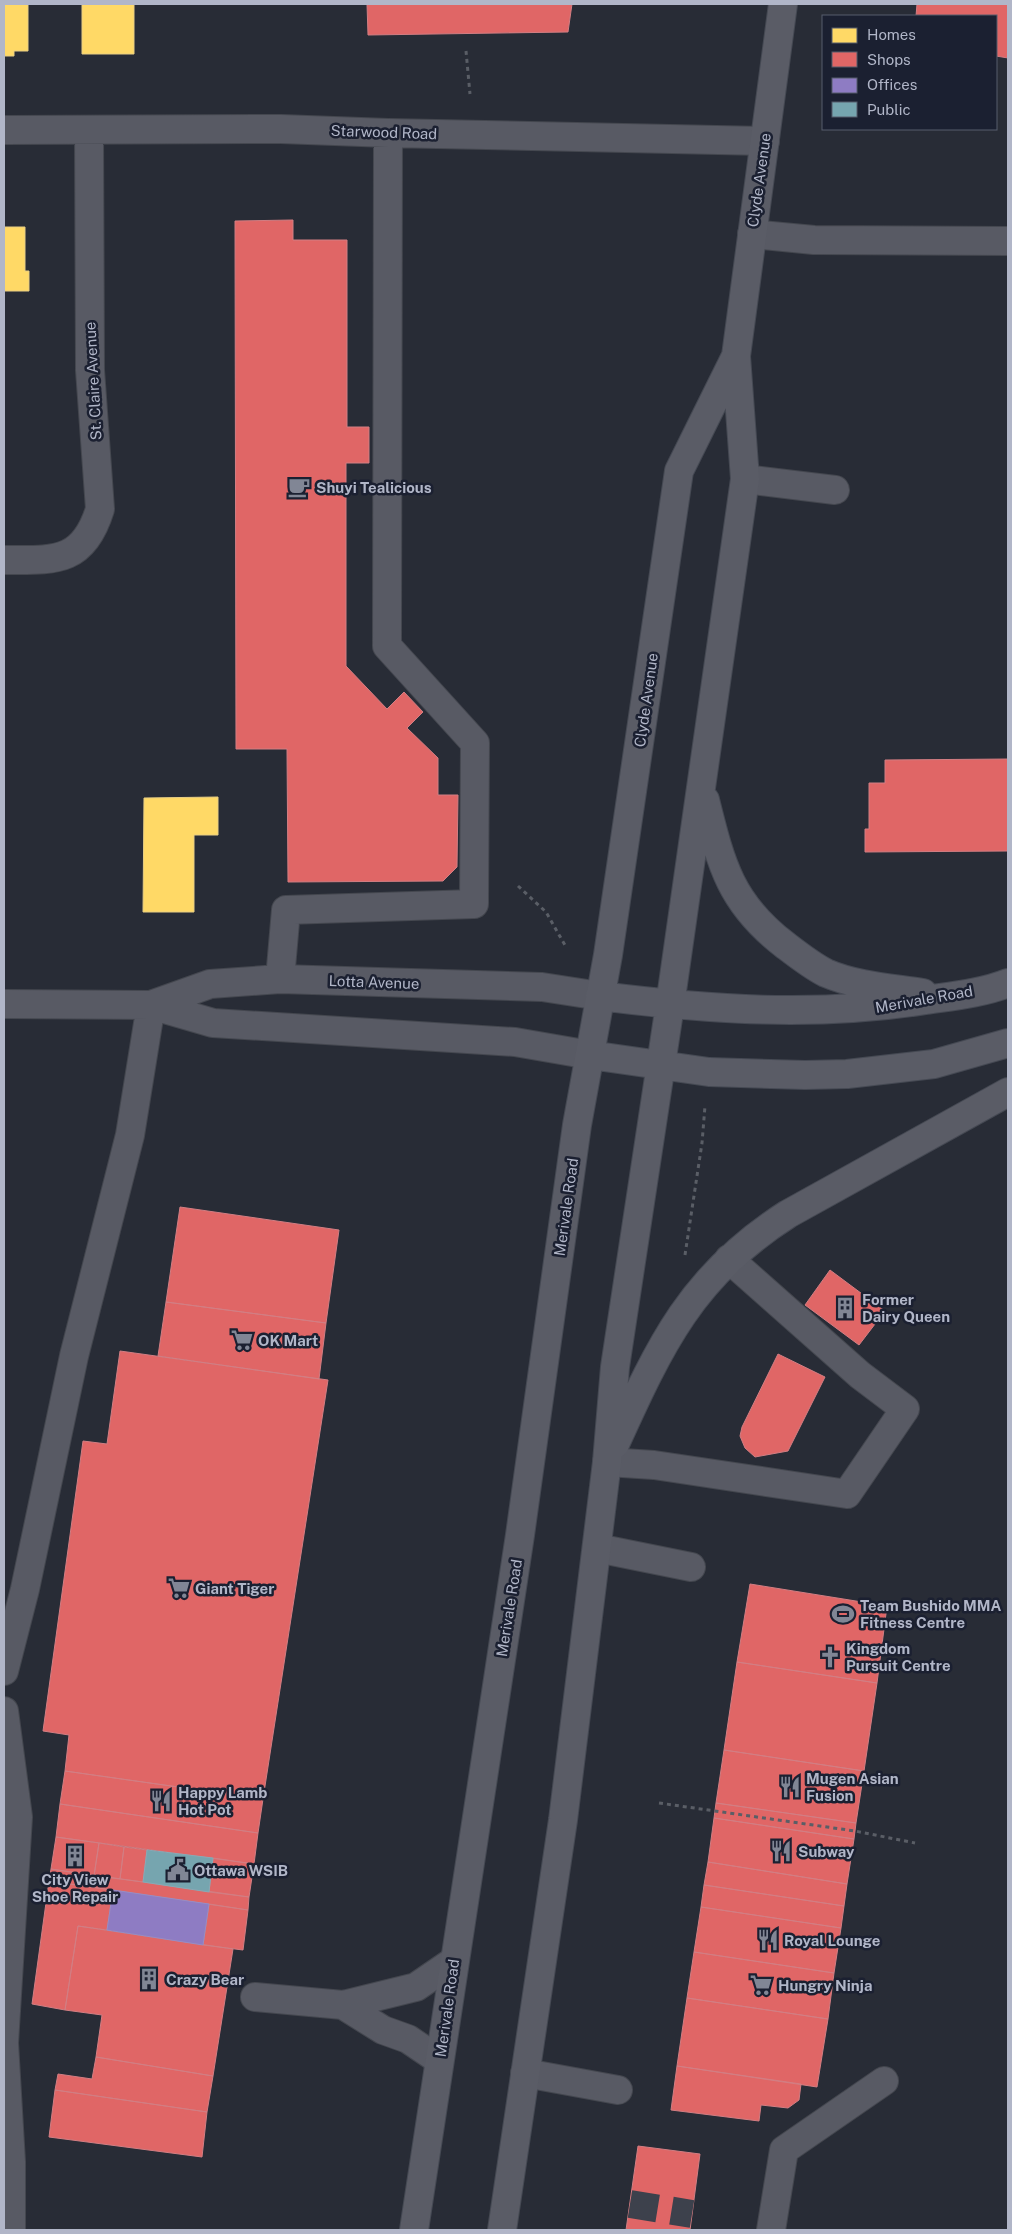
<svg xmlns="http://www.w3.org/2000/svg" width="1012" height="2234" font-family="'Public Sans',sans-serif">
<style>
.homes{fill:#ffd966;stroke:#e8ce83}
.shops{fill:#e06666;stroke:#d27e83}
.offices{fill:#8e7cc3;stroke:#988dc4}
.public{fill:#76a5af;stroke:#88aab6}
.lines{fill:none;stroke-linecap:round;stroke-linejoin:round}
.minor-tunnel{stroke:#3d414c;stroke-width:28;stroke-dasharray:28 14;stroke-linecap:butt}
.minor-casing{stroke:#44474f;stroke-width:30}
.major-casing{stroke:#454953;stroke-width:30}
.path{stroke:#5a5e66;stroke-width:3;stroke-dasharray:4 4;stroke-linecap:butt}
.minor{stroke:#585a64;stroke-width:28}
.major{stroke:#5a5c66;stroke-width:28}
.labels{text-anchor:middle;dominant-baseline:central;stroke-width:5;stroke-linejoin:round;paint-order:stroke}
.street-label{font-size:15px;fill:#b1b6c8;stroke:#1b2031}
.poi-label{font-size:15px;font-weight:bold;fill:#b1b6c8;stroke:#1b2031;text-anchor:start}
</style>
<rect width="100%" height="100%" fill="#282c36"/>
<path class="homes" d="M4,4H28V51H14V56H4Z
M82,4H134V54H82Z
M4,227H25V271H29V291H4Z
M218,797V835H194V912H143L144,798Z"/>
<path class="shops" d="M367,4H572L568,32L368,35Z
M917,4H1008V58L996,56V16H916Z
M293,220V240H347V427H369V463H346V666L387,709L404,692L423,712L407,728L438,758V795H458L457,867L443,881L288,882L287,749H236L235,221Z
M1008,759V851L865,852V829H869V783H885V760Z
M180,1207L339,1230L326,1323L166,1302Z
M830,1270L885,1311L859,1345L805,1305Z
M166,1302L326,1323L319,1379L158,1356Z
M120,1351L328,1380L263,1799L65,1771L69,1735L43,1731L83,1441L107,1444Z
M778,1354L825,1377L788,1451L755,1457L745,1448L740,1436L742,1427Z
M750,1584L887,1606L877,1683L737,1662Z
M737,1662L877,1683L864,1771L724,1750Z
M724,1750L864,1771L856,1823L716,1803Z
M65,1771L263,1799L258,1833L60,1804Z
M716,1803L856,1823L854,1839L714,1818Z
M60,1804L258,1833L254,1864L56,1837Z
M714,1818L854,1839L847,1884L708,1862Z
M56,1837L99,1843L94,1876L51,1869Z
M99,1843L124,1847L120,1879L94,1876Z
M124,1847L147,1850L143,1882L120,1879Z
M213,1858L254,1864L249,1897L209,1892Z
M708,1862L847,1884L844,1906L704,1885Z
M51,1869L249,1897L248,1910L49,1881Z
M49,1881L113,1890L107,1930L78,1926L65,2010L32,2004Z
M704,1885L844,1906L841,1928L701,1907Z
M209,1904L248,1910L243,1950L203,1945Z
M701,1907L841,1928L834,1973L694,1952Z
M78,1926L233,1949L213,2076L96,2057L102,2015L65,2010Z
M694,1952L834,1973L828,2019L687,1998Z
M687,1998L828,2019L817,2087L677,2066Z
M96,2057L213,2076L207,2112L55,2090L58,2074L92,2079Z
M677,2066L801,2084L799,2100L788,2108L761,2105L759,2121L671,2110Z
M55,2090L207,2112L202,2157L49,2137Z
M638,2146L700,2154L690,2230H626Z"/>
<path class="offices" d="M113,1890L209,1904L203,1945L107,1930Z"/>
<path class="public" d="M147,1850L213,1858L209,1892L143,1882Z"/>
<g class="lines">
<path class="minor-tunnel" d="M630,2204L692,2214"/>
<g class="minor-casing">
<path id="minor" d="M4,130L281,129L388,133L765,141
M752,234L814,240L1008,241
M745,479L835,490
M4,560C54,560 83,564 100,509L90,370L89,130
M280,979L286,910L474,904L475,743L387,646L388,133
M4,1004L151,1005L213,1023L515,1042L590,1055
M151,1005L210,984L280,979L542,987L600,996
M607,1462L654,1465L847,1494L905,1409L860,1375L729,1259
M597,1548L691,1567
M4,1671L25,1589L74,1356L130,1135L151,1005
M4,1711L18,1817L4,2043L11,2162V2230
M255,1997L343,2005L416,1987L454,1961
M343,2005L383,2030L408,2039L439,2060
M525,2073L618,2090
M771,2230L784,2150L884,2081"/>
</g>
<g class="major-casing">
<path id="major" d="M705,800C721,864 730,903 785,945C798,955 812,966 826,973C856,986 891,988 923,993
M600,996C710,1010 817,1017 926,1000C953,996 983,993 1008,983
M590,1055L709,1072L805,1075L847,1074L934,1064L1008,1043
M615,1444C660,1345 692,1275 788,1214L1008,1092
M414,2230L520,1535L577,1125L608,955L679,471L735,358
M502,2230L563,1820L607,1462L615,1367L670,1005L745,479L736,356L783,4"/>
</g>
<path class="path" d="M466,51L470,94
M518,886L546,912L566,947
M685,1255L702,1143L705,1106
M659,1803L855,1831L915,1843"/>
<use href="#minor" class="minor"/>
<use href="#major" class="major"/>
</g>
<defs>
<g id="cafe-bare" transform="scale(1.725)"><path d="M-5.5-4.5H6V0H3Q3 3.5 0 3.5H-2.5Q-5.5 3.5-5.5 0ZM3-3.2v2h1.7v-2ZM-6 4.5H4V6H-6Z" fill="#818695" stroke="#1b2031" stroke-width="2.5" paint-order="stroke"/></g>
<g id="building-bare" transform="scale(1.725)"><path d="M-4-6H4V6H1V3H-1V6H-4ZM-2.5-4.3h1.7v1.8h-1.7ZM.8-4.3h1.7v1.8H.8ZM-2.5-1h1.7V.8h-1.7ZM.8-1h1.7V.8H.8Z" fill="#818695" stroke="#1b2031" stroke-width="2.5" paint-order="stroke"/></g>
<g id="supermarket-bare" transform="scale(1.725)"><path d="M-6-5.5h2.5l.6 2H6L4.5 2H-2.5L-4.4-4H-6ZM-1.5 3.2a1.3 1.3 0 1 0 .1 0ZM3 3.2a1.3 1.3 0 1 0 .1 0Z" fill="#818695" stroke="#1b2031" stroke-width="2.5" paint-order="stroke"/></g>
<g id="stadium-bare" transform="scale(1.725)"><path d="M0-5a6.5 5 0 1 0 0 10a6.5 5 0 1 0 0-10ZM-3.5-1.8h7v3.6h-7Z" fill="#818695" stroke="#1b2031" stroke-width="2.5" paint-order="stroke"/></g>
<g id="church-bare" transform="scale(1.725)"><path d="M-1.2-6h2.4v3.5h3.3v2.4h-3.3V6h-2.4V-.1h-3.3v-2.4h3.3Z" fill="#818695" stroke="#1b2031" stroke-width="2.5" paint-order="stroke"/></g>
<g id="restaurant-bare" transform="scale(1.725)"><path d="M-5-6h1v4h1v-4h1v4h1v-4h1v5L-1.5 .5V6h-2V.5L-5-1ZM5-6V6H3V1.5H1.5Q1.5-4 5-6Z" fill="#818695" stroke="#1b2031" stroke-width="2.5" paint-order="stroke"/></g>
<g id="civic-bare" transform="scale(1.725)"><path d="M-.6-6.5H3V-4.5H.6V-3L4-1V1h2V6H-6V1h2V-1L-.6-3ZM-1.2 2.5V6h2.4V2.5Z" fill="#818695" stroke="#1b2031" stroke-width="2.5" paint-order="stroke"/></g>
</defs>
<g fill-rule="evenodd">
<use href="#cafe-bare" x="299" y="487"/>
<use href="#building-bare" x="845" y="1308"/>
<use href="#supermarket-bare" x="242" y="1340"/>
<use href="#supermarket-bare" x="179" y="1588"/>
<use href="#stadium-bare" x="843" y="1614"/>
<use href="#church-bare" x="830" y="1657"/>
<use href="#restaurant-bare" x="790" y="1787"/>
<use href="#restaurant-bare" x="161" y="1801"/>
<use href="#restaurant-bare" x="781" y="1851"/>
<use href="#building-bare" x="75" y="1856"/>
<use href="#civic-bare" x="178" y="1870"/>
<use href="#restaurant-bare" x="768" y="1940"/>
<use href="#building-bare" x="149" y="1979"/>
<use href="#supermarket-bare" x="761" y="1985"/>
</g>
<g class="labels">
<g class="street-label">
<text transform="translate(384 132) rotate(2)">Starwood Road</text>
<text transform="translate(759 180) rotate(-82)">Clyde Avenue</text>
<text transform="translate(93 381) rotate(-93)">St. Claire Avenue</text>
<text transform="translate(646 700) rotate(-82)">Clyde Avenue</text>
<text transform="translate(374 982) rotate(2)">Lotta Avenue</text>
<text transform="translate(924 999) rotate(-10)">Merivale Road</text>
<text transform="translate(566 1207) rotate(-82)">Merivale Road</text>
<text transform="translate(509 1608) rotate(-81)">Merivale Road</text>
<text transform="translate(447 2008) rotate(-82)">Merivale Road</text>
</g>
<g class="poi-label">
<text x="316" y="487">Shuyi Tealicious</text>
<text x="862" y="1299">Former<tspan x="862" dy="17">Dairy Queen</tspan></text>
<text x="258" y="1340">OK Mart</text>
<text x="195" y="1588">Giant Tiger</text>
<text x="860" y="1605">Team Bushido MMA<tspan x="860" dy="17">Fitness Centre</tspan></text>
<text x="846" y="1648">Kingdom<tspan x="846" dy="17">Pursuit Centre</tspan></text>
<text x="806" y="1778">Mugen Asian<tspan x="806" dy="17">Fusion</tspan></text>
<text x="178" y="1792">Happy Lamb<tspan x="178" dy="17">Hot Pot</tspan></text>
<text x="798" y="1851">Subway</text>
<text x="194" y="1870">Ottawa WSIB</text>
<text x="75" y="1879" text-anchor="middle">City View<tspan x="75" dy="17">Shoe Repair</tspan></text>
<text x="784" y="1940">Royal Lounge</text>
<text x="166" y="1979">Crazy Bear</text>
<text x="778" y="1985">Hungry Ninja</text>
</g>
</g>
<rect width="1012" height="2234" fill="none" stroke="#b1b6c8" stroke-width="10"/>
<rect x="822" y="15" width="175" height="115" fill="#1b2031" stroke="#575c6d"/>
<rect x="832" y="28" width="25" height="15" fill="#ffd966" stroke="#575c6d"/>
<text x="867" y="40" font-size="15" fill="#b1b6c8">Homes</text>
<rect x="832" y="52" width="25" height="15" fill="#e06666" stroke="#575c6d"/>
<text x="867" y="65" font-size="15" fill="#b1b6c8">Shops</text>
<rect x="832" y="78" width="25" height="15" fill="#8e7cc3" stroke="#575c6d"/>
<text x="867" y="90" font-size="15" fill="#b1b6c8">Offices</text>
<rect x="832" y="102" width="25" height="15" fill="#76a5af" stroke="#575c6d"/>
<text x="867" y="115" font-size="15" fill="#b1b6c8">Public</text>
</svg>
